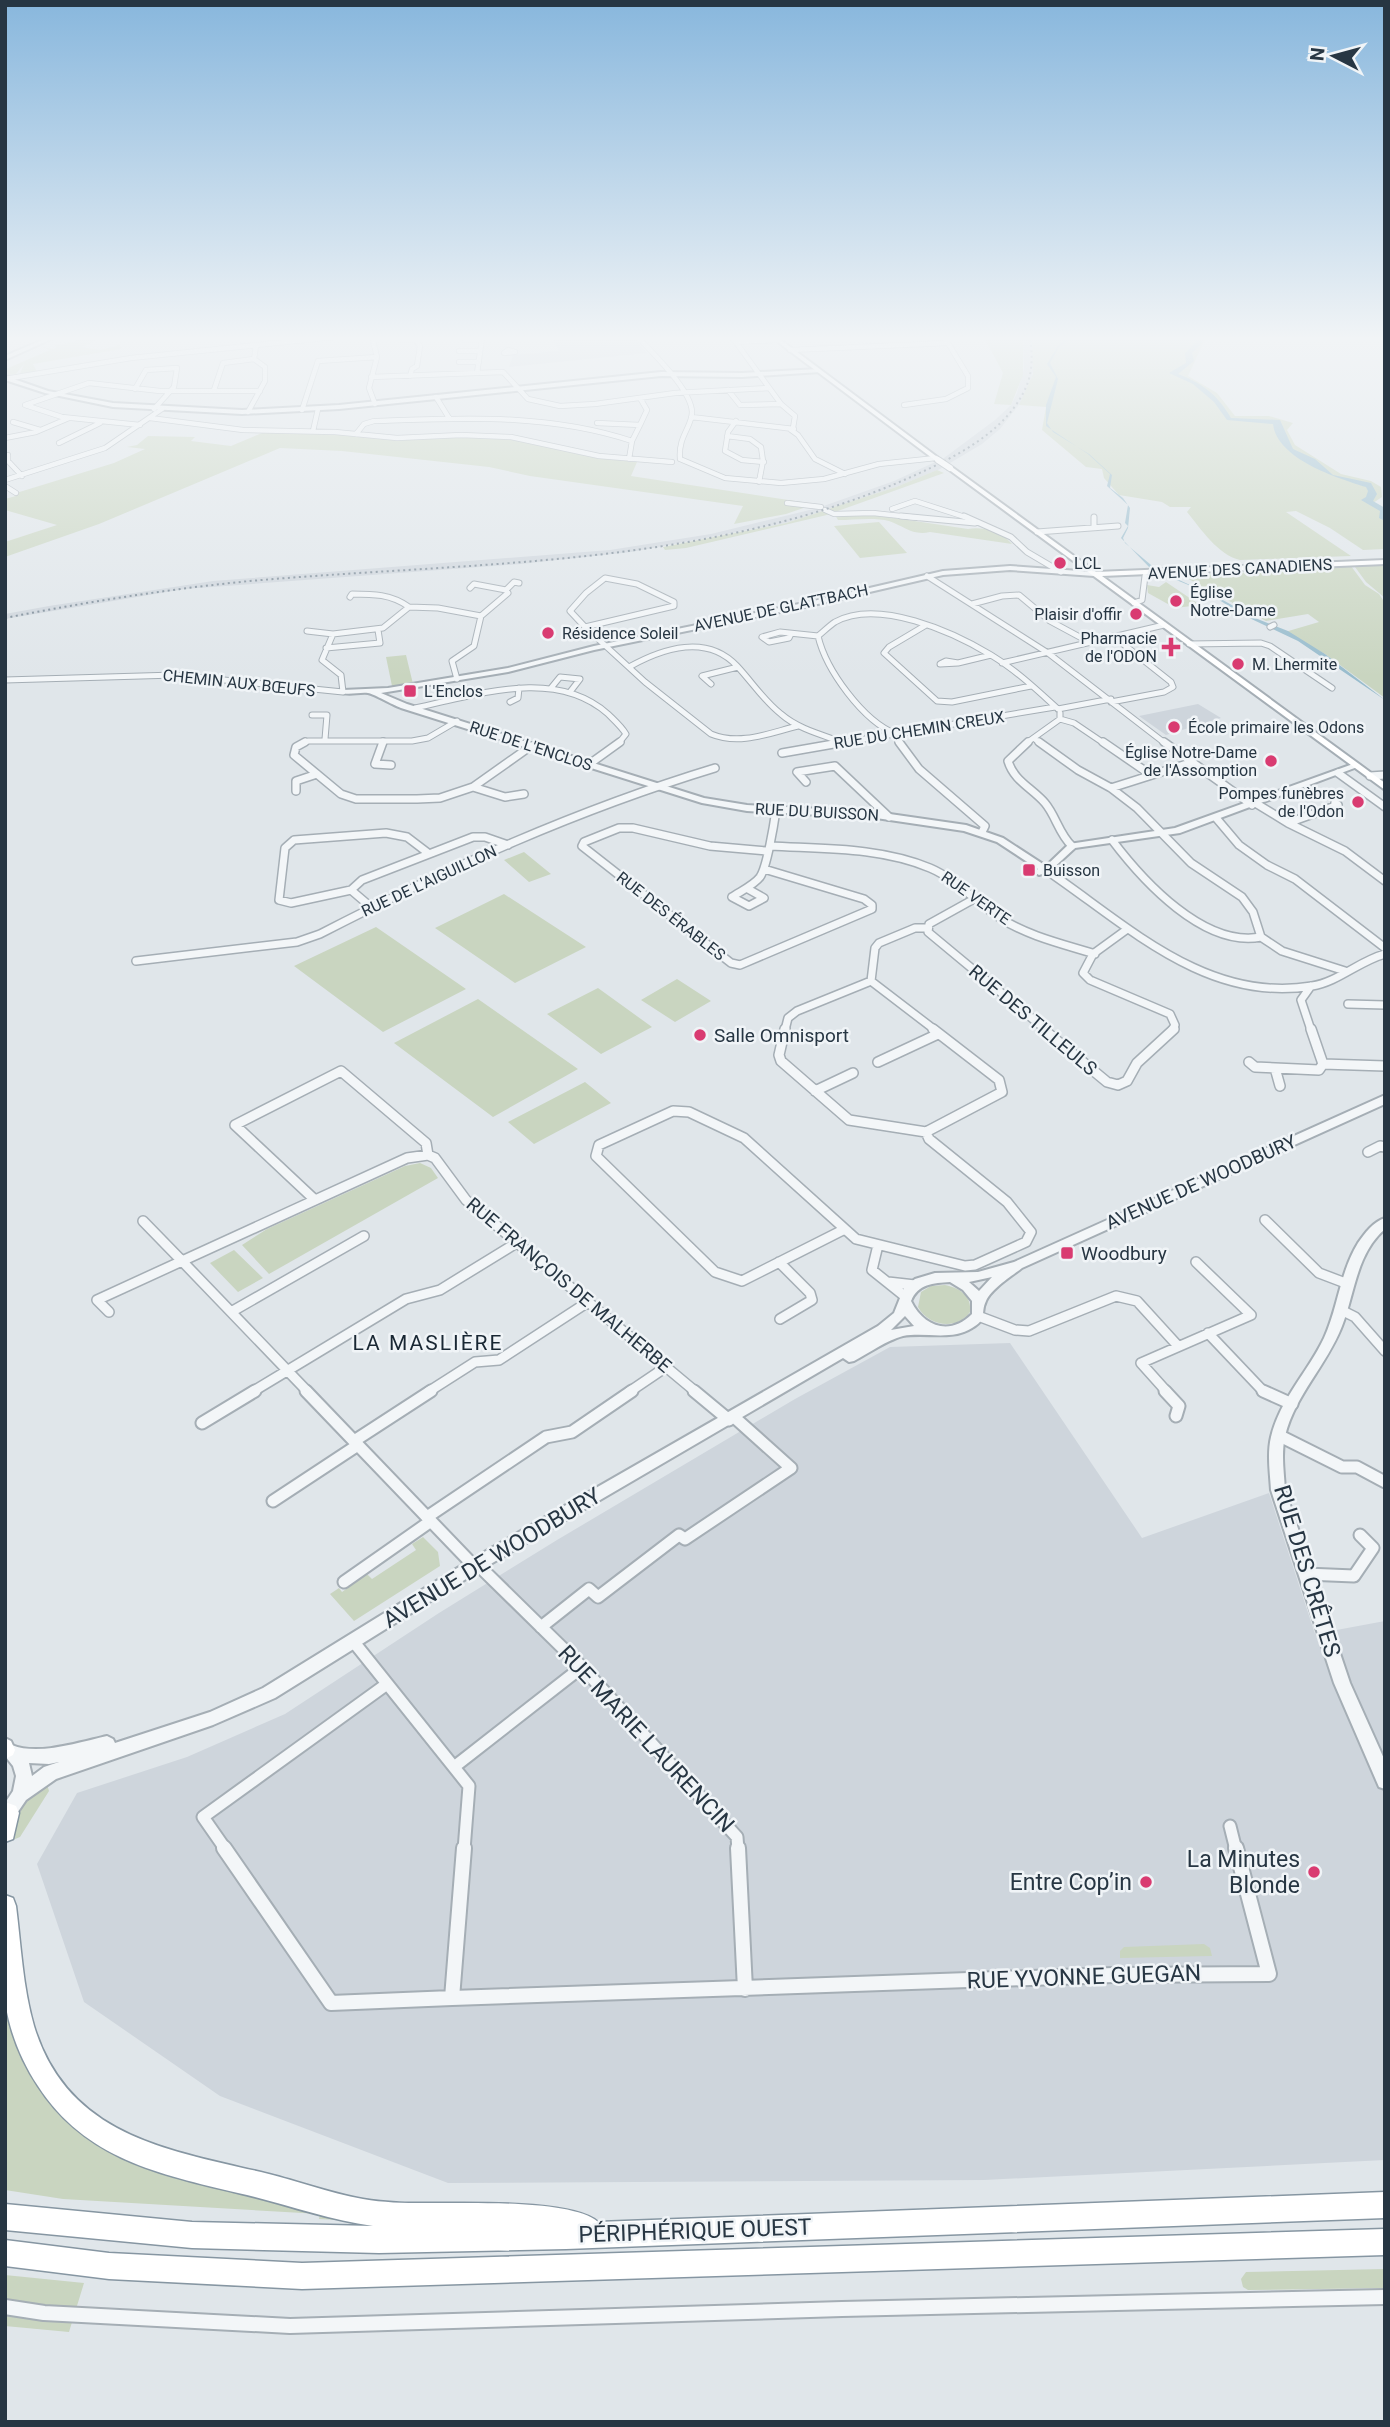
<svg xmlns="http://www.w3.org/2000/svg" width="1390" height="2427" font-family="Roboto,sans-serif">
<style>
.built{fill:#ced5dc}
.green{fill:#c9d5c0}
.water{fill:#98bccd}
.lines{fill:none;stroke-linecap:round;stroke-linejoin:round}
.minor-far5-casing{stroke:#a5aeb5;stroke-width:6}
.minor-far4-casing{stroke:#a5aeb5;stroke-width:7}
.minor-far3-casing{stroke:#a5aeb5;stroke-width:10}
.minor-far2-casing{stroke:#a5aeb5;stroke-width:12}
.minor-far1-casing{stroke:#a5aeb5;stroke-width:15}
.minor-casing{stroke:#a5aeb5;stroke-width:18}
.tertiary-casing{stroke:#a5aeb5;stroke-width:4}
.secondary-casing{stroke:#a5aeb5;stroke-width:4}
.trunk-casing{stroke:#8696a2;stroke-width:3}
.minor-far5{stroke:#f3f6f8;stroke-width:4.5}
.minor-far4{stroke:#f3f6f8;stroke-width:5}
.minor-far3{stroke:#f3f6f8;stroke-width:7}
.minor-far2{stroke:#f3f6f8;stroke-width:9}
.minor-far1{stroke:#f3f6f8;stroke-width:11}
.minor{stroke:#f3f6f8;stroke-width:14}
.tertiary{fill:#f3f6f8;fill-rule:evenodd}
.secondary{fill:#fff;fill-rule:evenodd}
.trunk{fill:#fff;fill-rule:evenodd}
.rail{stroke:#788895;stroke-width:2;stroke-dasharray:2 3.5;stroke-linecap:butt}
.secondary-bridge-casing{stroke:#a5aeb5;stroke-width:8;stroke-linecap:butt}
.secondary-bridge{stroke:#fff;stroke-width:6}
.poi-dot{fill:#d93b71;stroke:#f0f4f7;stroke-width:2.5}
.labels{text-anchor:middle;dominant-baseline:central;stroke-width:5;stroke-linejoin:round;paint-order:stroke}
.far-poi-label{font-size:16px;fill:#273643;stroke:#f0f4f7;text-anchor:start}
.far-street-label{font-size:16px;fill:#273643;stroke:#f0f4f7}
.street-label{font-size:19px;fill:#273643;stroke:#f0f4f7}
.poi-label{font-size:19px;fill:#273643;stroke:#f0f4f7;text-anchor:start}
.neighbourhood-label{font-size:21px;letter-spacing:2px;fill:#192733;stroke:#f0f4f7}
.near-street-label{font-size:23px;fill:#273643;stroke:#f0f4f7}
.near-poi-label{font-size:23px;fill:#273643;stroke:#f0f4f7;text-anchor:end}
</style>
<rect width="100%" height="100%" fill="#e0e6ea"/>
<path class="built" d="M551,337H634L647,353L509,367L513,355L559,351Z
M1023,337H1032L1034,364L1031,381L1022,401L1000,429L982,444L940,469L896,487L786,523L631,552L521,564L185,589L5,619V614L49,606L213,581L610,550L711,534L818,508L894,481L944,458L995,420L1011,405L1017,393L1024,369Z
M1198,704L1221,718L1166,735L1139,716Z
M1010,1343L1142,1538L1269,1493L1315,1634L1385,1621V2160L984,2180L448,2183L220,2096L84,2002L37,1864L77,1793L187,1757L285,1714L439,1613L557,1540L795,1399L890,1347Z"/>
<path class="green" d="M80,337H118L97,340L82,347L100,350L120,345L121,349L33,364L37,372L19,376L24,364L16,374L8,375L6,369L50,350L42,347L54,349L57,347L53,346L74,342Z
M984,337H1023V375L1011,405L994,404L1003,373Z
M1032,337H1206L1188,376L1217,393L1235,416H1269L1293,423L1287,430L1295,445L1341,474L1371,481L1381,487L1382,497L1373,503L1385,510V549L1363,550L1330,528L1296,511L1286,512L1351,556L1240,560C1218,555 1201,529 1187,512L1191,507H1170L1162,502L1119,495L1104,478L1102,469L1086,467L1042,430L1046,407L1019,405L1033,374Z
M262,433H333L382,439L466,436L517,439L597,458L637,462L631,476L815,504L786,514L734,524L743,506L530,476L489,467L342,451L280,448L99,524L5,557V542L57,525L5,510V499L16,496L13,494L114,463L145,449L127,447L137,445L148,436L195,437L191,441L231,446Z
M937,470L944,473L835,512L828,509L896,487Z
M823,511L831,514L686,548L665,550L663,547L786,523Z
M868,514L968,529C983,526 1002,532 1012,544L930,532C912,536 904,526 889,521C874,517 854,520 838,520L835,515Z
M879,522L907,553L860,558L834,526Z
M1385,564V598L1366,582L1355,567Z
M1351,566L1365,585L1379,594L1385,603V698L1325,654L1285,632L1319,622L1308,614L1266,621L1183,576Z
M1166,582L1200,605L1175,608L1148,593L1147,585L1159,587Z
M406,655L413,684L392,686L386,657Z
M524,852L551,874L529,882L504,860Z
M504,894L586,947L515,983L435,928Z
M376,927L466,989L383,1032L294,966Z
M677,979L711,1001L675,1022L641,1000Z
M598,988L652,1027L601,1054L547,1014Z
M478,999L578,1069L493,1117L394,1043Z
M585,1082L611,1103L534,1144L508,1122Z
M420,1163L431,1168L438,1178L269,1274L242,1245L267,1229L405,1166Z
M234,1250L263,1278L238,1292L210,1263Z
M945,1285C959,1288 972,1295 970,1312C957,1331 928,1326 918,1307L921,1292L931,1286Z
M423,1537L438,1552L440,1566L354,1621L330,1594L339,1588L342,1592L367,1574L372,1579L416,1550L412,1544Z
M46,1781L49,1791L20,1837L8,1842C13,1816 28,1798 46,1781Z
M1204,1944L1210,1948L1212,1956L1120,1958V1951L1124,1947Z
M5,1981C16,2019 22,2065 45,2097C91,2161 166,2175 237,2191C277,2199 318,2208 358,2216L356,2221L319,2219L320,2214L63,2199L5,2190Z
M1385,2269V2288L1248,2290L1243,2287L1241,2279L1246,2272Z
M5,2275L84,2283L69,2332L5,2326Z"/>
<path class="water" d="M1070,337L1069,339L1059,347L1050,363L1058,379L1047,423L1053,432L1089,454L1112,475L1110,488L1123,498L1130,508L1128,528L1123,538L1125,543L1157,570L1221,599L1255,618L1288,631L1325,654L1385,700L1298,641L1243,615L1208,593L1152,570L1121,538L1128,526L1125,523L1128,505L1107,486L1110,474L1088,454L1046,426V405L1056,377L1047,364L1058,346Z
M1194,337H1202V343L1192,353L1194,361L1178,374C1202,383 1218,395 1231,418L1280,420L1293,449L1315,459L1333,475L1371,483L1377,494L1373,501L1385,508V521L1379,518L1380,511L1361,500L1366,497L1368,491L1366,487C1337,478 1277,459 1273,424L1227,420L1214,402L1193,384L1169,373L1186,363L1185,353L1196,342Z"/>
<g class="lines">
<g class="minor-far5-casing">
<path id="minor-far5" d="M372,337L377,357L369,388L375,404
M398,337L401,340L415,339L420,346L417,366L412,369L410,376
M638,337C653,354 691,389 692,412C692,427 678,436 680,459
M732,337L781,404L795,416L793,428
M465,340L482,339L477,373
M736,342L776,340
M508,350L515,352L504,353Z
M790,350L948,343L944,337
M459,351H480
M459,362H479
M371,377L503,372L528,399L560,406L595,404L675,393L769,388
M5,379L131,358L335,337
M135,389L146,370L177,368L174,387L154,409
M214,390L223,363L254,359
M728,390L740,405L781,404
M436,397L449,418
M640,398L647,410L640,425
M904,405L946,399L968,388V376L948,343
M302,410L318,361L377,357
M248,412L265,381V367L254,359L256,346
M691,417L794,429L785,428
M150,418L243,430L335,432L397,438L461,435L511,437L599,456L672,462
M736,421L728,432L725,451L742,460L764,462
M13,422L40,430
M597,423L640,425L632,441L629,459
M140,425L62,417L25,405L89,383L160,391H260
M791,430L798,435L815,459L845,474
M313,431L318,409
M356,434L364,424L374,421C462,418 547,413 632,441
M727,436L750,439L761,447L763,461L759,482
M5,438L36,432L69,418
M59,443L100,423
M8,455V461L22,476
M680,459L725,478L781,483L824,479L879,464L936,458
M5,480L105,448L162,409
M5,486L16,493
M787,503L821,507
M892,509L915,501L968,518
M825,510L834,514L873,513L919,518"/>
</g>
<g class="minor-far4-casing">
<path id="minor-far4" d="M901,516L975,523
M964,516L1011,537L1027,552L1061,572
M1094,517V527
M1037,532L1118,526
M927,576L1048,653L1166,744
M605,578L637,584L674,602V606L585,627L570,611L586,593Z
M470,588L474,584L506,590L508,593L481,616
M506,590L514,582L519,583
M350,597L352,594C373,594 391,594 409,607
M1134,603L1142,600L1145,576
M972,604L1002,596L1019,595L1050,621L1089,642
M926,625L889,647L884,653L937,701L952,702L1031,686
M585,627L645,682L711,734C740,746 769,733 798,726
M1270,627L1274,625
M307,631L333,634
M791,634L789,638L769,642L762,637L780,632L818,636
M1189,644L1261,643L1270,646L1332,688
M326,648L380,643L378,630
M946,661L958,663L940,664Z
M958,663L991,655
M1002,663L1164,625
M629,667C663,648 707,634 737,666C752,682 764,701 781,714C797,728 819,734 839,741
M5,680L175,675L343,692L341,675L322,660L333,634L383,628L409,607L438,608L481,616L474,646L452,661L457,679
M711,684L702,676L738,667
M551,688L560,677L580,679L570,692
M510,702L518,698L519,688
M1111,702L1164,692L1173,687L1171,682L1113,636
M415,708C477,695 555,667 608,714C615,721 621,726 626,734L618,744
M1058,709L1111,699
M1060,713V719L1074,723L1105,744
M312,715H327L325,739
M1036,740L1042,744
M302,744L308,741H412L428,738L457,721
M382,744L383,741
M835,744L1055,707
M900,744L896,734C863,721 826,670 818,636C823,632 829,626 835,622C878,598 953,632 991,655C1016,670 1037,690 1058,709
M1025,744L1060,719"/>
</g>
<g class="minor-far3-casing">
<path id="minor-far3" d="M305,742L296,747L294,755L341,794L356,799H417L440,798L473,787L531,746
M383,742L375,764L391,765
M899,742L919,769L985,826L982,832
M1028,742L1008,761C1014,781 1032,788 1045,803C1056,816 1059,834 1072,846
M1039,742L1078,770L1111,788L1137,808L1191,863L1242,897L1253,912L1261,937L1282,951L1345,971
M1103,742L1151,775
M1164,742L1252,805
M782,753L845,742
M588,765L620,742
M1338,773L1385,807
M1370,776L1385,775
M806,782L797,772L835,766L889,817
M473,787L505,797L524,794
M1111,788L1193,762
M296,791V781L317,774
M1257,804L1288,823L1345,851L1385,881
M1217,819L1239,845L1267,865L1295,879L1385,948
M1288,823L1338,805L1335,803
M1112,840C1143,881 1204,948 1261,937
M770,846C823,849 880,847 930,868C956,879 976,902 1000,918C1028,936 1063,944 1095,954
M764,869L864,899L872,905V909L740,965L731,963L582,846L584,842L619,828H633L710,846L766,851
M1046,870C1126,924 1206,1004 1312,986C1338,982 1359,961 1385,954
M748,889L764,898L749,906L732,897C741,891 754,885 760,877C767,867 774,824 776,810
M351,890L291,903L279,900L285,848L294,840L386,833L407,837L428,853
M974,899L929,924L928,932L1046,1030
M371,907L351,890L362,880L473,837H485L508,845
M927,928H915L879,943L875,948L871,981L935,1030
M1126,930L1093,954L1083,973L1090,980L1170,1014L1175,1025L1172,1030
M136,961L297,942L320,934C448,868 577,810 715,768
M1311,986L1301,1000L1311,1030
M1348,1004L1385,1005
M785,1030L788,1018L797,1011L871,981"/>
</g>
<g class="minor-far2-casing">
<path id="minor-far2" d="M785,1029L779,1055L781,1061L849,1120L926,1132
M1043,1029L1107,1082L1118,1085L1127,1081L1137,1063L1174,1029
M878,1062L938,1034
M1249,1062L1255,1067L1319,1070L1323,1064L1311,1029
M1323,1064L1385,1066
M1275,1068L1280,1086
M815,1091L853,1073
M1368,1152L1380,1146L1385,1147
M315,1200L235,1125L341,1071L426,1143L428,1155
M1265,1220L1319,1273L1348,1284
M843,1230L742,1281L715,1272L596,1156L599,1145L673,1111L689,1112L744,1138L856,1239L965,1266L975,1265L1026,1242L1031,1232L1007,1202L929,1139L926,1132L1002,1092L999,1080L933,1029
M878,1245L872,1270L907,1298
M779,1262L810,1293L812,1300L780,1319
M888,1282L915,1285
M1341,1310L1355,1317L1385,1351
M109,1312L97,1300L182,1261L143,1221
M231,1312L364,1236
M978,1316L1015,1330L1029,1331L1116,1296L1137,1301L1178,1346
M1208,1333L1264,1392
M252,1392L406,1299L440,1290L518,1242
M308,1392L182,1261L407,1158L428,1155L435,1158L466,1200L696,1392
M428,1392L475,1362L499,1360L588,1302
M629,1392L666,1367
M1167,1392L1141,1363L1251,1315L1196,1262"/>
</g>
<g class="minor-far1-casing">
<path id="minor-far1" d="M306,1391L474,1566
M694,1391L729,1420
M1165,1391L1179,1406L1176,1416
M1263,1391L1292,1404
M202,1423L255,1391
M1278,1435L1342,1467H1357L1385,1482
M354,1441L431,1391
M273,1501L358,1445
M427,1517L546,1437L572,1432L632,1391
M477,1564L582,1667L737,1837L738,1850
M1306,1574L1354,1576L1373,1548L1360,1535
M344,1582L431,1521
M541,1627L589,1589L598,1597L679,1535L685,1539L791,1468L734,1417
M353,1641L469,1786L464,1850
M454,1767L582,1667
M1230,1826L1236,1850
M226,1850L203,1817L387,1684"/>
</g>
<g class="minor-casing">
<path id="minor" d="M224,1848L331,2003L452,1998
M464,1848L452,1998L1114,1975L1269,1974L1236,1848
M738,1848L745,1989
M5,2307L44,2313L290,2326L842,2309L1385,2297"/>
</g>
<g class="tertiary-casing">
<path id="tertiary" d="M49,337H56L5,360V356Z
M819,369L821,372L742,377L661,376L339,409L242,414L113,407L45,393L5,380V376L48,391L113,403L242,410L339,405L661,372L742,373Z
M1010,566L1094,572L1098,574L1094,576L1010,570L943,575L809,606L594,650L508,672L381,693L407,704L704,798L747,805L876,812L966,825L1003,838L1046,866L1069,844L1175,828L1353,764L1360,766L1180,833L1075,848L1049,872L1039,875L1034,872L1038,869L997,842L964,831L876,818L747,811L702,803L401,708C393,705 374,694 368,693C358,692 348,696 339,692L343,690L388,688L508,668L594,646L809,602L943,571Z
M1385,1095V1104L1022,1268C1012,1276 991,1289 986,1301C980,1313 988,1319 972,1328C952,1341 926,1332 903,1336C887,1340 869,1353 854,1361L849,1362L843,1358L482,1569L275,1698L213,1725L56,1779L26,1800L11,1822L5,1824V1803L13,1791L16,1776L13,1766L5,1756L6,1748L12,1745C38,1756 80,1742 107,1736L113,1739L115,1743L210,1712L263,1688L472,1559L878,1326L894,1313L904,1288L915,1279L935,1273L978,1272L1014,1262ZM992,1277L979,1291L969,1282ZM950,1282L963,1290L972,1301V1314C950,1336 924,1327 911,1301C918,1284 933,1283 950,1282ZM905,1316L914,1326L891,1330ZM59,1762L44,1767L32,1776L29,1763L49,1764Z
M1385,1218V1229C1356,1254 1355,1293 1342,1326C1327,1365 1295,1395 1285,1436C1281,1454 1284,1472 1285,1490L1350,1683L1385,1761V1789L1379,1787L1334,1683L1271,1490C1270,1473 1267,1454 1271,1437C1280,1399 1308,1372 1324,1338C1338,1308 1340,1272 1358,1243C1365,1233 1373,1222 1385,1218Z"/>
</g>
<g class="secondary-casing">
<path id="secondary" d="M771,337H777L940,459V461H936Z
M948,467H952L1096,572L1385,560V564L1102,576L1385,783V790L948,469Z
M5,1738L11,1741L15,1750L13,1755L7,1758L5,1757Z"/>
</g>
<g class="trunk-casing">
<path id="trunk" d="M8,1803L16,1806L19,1813L13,1839L5,1842V1804Z
M5,1895L13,1898L16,1906C21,1946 23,1988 34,2026C67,2135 166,2150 261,2172C295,2180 329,2193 363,2199C391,2204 420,2203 448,2203C481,2203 575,2201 598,2222L1385,2192V2218L566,2249L379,2253L192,2248L5,2230V2204L192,2222L373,2226C327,2220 283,2203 238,2193C159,2174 85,2159 38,2086C22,2062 11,2035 6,2007C1,1976 5,1927 5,1895Z
M1385,2229V2255L302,2289L109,2279L5,2266V2240L109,2253L302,2263Z"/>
</g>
<use href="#minor-far5" class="minor-far5"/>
<use href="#minor-far4" class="minor-far4"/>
<use href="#minor-far3" class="minor-far3"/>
<use href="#minor-far2" class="minor-far2"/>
<use href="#minor-far1" class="minor-far1"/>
<use href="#minor" class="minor"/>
<use href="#tertiary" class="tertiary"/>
<use href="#secondary" class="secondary"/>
<use href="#trunk" class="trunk"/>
<path class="rail" d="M5,618C86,602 168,589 250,581C475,561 715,569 924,471C965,452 1012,426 1028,382C1033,367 1032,352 1030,337"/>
<g class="secondary-bridge-casing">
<path id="secondary-bridge" d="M938,460L950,468"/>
</g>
<use href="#secondary-bridge" class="secondary-bridge"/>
</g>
<linearGradient id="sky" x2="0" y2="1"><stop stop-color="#88b7dd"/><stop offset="0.5" stop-color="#f1f4f6"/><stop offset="1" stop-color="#f1f4f6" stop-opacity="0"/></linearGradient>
<rect width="1390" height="677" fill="url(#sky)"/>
<g class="poi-dot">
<circle cx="1060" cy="563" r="7"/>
<circle cx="1176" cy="601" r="7"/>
<circle cx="1136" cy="614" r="7"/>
<circle cx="548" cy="633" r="7"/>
<path d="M1167.5 636.5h7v7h7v7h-7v7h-7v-7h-7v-7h7z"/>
<circle cx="1238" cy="664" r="7"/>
<rect x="403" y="684" width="14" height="14" rx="3.5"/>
<circle cx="1174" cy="727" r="7"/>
<circle cx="1271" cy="761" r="7"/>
<circle cx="1358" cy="802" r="7"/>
<rect x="1022" y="863" width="14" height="14" rx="3.5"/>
<circle cx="700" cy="1035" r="7"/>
<rect x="1060" y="1246" width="14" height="14" rx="3.5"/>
<circle cx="1314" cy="1872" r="7"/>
<circle cx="1146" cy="1882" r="7"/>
</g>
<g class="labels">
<g class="far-poi-label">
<text x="1074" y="563">LCL</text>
<text x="1190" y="592">Église<tspan x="1190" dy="18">Notre-Dame</tspan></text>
<text x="1122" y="614" text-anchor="end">Plaisir d'offir</text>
<text x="562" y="633">Résidence Soleil</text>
<text x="1157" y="638" text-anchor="end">Pharmacie<tspan x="1157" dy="18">de l'ODON</tspan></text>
<text x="1252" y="664">M. Lhermite</text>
<text x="424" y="691">L'Enclos</text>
<text x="1188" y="727">École primaire les Odons</text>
<text x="1257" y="752" text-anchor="end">Église Notre-Dame<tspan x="1257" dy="18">de l'Assomption</tspan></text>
<text x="1344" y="793" text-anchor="end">Pompes funèbres<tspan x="1344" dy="18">de l'Odon</tspan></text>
<text x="1043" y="870">Buisson</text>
</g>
<g class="far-street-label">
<text transform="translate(1240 569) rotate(-3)">AVENUE DES CANADIENS</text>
<text transform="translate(781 608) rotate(-12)">AVENUE DE GLATTBACH</text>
<text transform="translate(239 683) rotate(6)">CHEMIN AUX BŒUFS</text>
<text transform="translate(919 730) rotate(-9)">RUE DU CHEMIN CREUX</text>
<text transform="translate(531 746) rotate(18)">RUE DE L'ENCLOS</text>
<text transform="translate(817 812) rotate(3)">RUE DU BUISSON</text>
<text transform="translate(429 881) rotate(-25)">RUE DE L'AIGUILLON</text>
<text transform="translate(976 898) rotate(35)">RUE VERTE</text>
<text transform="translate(671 916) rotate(38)">RUE DES ÉRABLES</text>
</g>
<g class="street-label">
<text transform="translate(1033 1020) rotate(40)">RUE DES TILLEULS</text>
<text transform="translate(1201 1182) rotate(-24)">AVENUE DE WOODBURY</text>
<text transform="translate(569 1285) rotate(40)">RUE FRANÇOIS DE MALHERBE</text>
</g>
<g class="poi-label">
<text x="714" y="1035">Salle Omnisport</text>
<text x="1081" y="1253">Woodbury</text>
</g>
<g class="neighbourhood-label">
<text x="428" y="1343">LA MASLIÈRE</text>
</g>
<g class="near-street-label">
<text transform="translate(492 1558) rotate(-31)">AVENUE DE WOODBURY</text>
<text transform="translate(1307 1571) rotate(73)">RUE DES CRÊTES</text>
<text transform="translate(646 1739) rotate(47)">RUE MARIE LAURENCIN</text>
<text transform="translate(1084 1977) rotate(-2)">RUE YVONNE GUEGAN</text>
<text transform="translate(695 2231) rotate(-2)">PÉRIPHÉRIQUE OUEST</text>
</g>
<g class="near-poi-label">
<text x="1300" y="1859">La Minutes<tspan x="1300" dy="26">Blonde</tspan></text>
<text x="1132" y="1882">Entre Cop’in</text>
</g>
</g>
<rect width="1390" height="2427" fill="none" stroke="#273643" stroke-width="14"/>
<g transform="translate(1334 56) rotate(276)" stroke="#f0f4f7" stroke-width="5" paint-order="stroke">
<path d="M0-5L12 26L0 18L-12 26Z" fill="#273643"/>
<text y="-10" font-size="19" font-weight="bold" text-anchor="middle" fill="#273643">N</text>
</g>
</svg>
